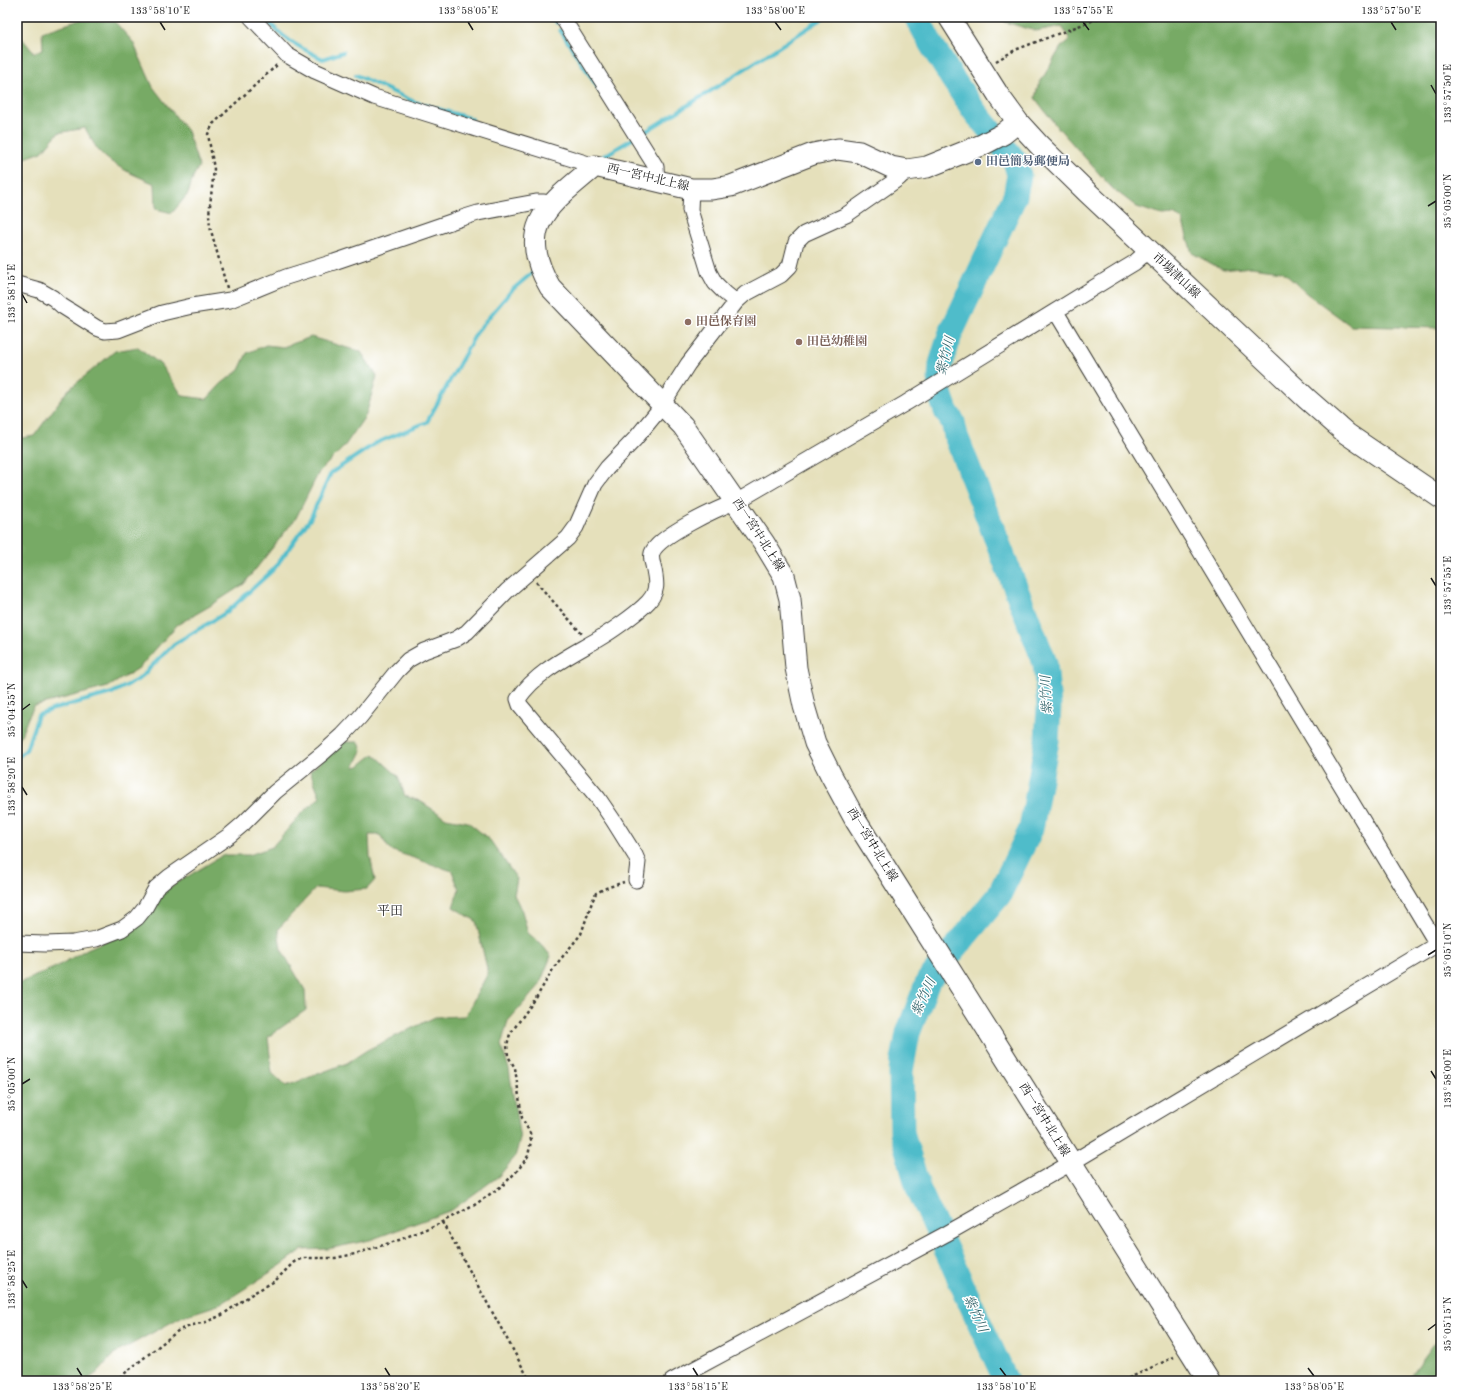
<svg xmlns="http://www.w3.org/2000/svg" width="1458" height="1398" font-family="'Old Standard TT','Noto Serif JP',serif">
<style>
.forest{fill:#77aa65;stroke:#4a6340;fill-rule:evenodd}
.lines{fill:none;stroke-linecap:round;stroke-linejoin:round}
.stream{stroke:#50bcca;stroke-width:4}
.river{stroke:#50bcca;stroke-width:25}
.minor-casing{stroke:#3a3934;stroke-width:17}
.secondary-casing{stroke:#3a3934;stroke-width:23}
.path{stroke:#3a3934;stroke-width:2.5;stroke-dasharray:3 3;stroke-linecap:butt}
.minor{stroke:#fff;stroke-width:15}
.secondary{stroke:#fff;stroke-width:21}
.ticks{fill:none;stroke:#1c1c1c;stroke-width:1.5}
.service-dot{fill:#5c6f8a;stroke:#fff;stroke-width:1.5}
.education-dot{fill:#8d6e63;stroke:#fff;stroke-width:1.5}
.labels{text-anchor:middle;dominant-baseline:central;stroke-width:3;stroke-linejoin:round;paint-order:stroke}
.service-label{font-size:12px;font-weight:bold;fill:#4e5e75;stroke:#fff;text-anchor:start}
.street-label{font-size:12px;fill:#1c1c1c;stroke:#fff}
.education-label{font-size:12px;font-weight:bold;fill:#785e54;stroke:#fff;text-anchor:start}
.water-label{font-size:13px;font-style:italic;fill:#33646a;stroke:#fff}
.neighbourhood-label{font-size:13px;fill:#1c1c1c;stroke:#fff}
.neatline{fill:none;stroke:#1c1c1c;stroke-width:1.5}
.ticks-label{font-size:10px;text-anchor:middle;fill:#1c1c1c}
</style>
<rect width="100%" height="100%" fill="#fff"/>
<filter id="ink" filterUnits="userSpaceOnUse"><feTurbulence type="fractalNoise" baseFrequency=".025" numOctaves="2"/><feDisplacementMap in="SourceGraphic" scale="8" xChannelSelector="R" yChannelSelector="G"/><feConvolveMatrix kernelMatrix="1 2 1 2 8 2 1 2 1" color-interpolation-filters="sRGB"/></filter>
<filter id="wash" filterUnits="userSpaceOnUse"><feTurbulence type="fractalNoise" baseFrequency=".012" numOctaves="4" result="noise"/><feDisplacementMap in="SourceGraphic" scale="16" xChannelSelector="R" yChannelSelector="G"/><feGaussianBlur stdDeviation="0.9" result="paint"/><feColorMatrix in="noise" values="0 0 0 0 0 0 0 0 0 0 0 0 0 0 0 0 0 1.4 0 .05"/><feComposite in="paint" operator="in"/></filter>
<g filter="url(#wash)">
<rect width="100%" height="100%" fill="#e5e0bb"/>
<path class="forest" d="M1000,17H1441V328L1351,326L1306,293L1282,271L1251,267L1223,270L1192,253L1182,219L1173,214L1162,215L1137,207L1112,188L1054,123L1035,98L1038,86L1061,47L1070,40L1062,26L1036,31L1005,22Z
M80,20L115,22L133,42L153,87L187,131L199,166L193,177L188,194L172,213L156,209L155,184C135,175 113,167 98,150C93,143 89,135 85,128L58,133L42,152L17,161V32L34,53L43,49L42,32Z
M311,337L361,352L377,376L366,415L344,447L319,472L296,518L244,584L210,606L177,625L139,668L108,687L34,706L28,718L17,745V439L34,436L67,391L115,351L138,347L160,364L183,396L207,399L221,384L239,370L247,353L266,345L283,347Z
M344,742H359L362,751L354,767L359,766L374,754L398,776L405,796L420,801L446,818L468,822L490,840L517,879L514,895L522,911L528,933L540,943L551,956L539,986L508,1021L501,1045L509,1069L520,1139L515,1157L499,1176L452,1210L370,1240L328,1249L302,1250L280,1266L221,1304L181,1317L114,1354L97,1373L85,1381H17V984L56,967L87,949L126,932L162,892L223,855H249L272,847L301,814L320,797L310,771ZM369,835H380L390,850L452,871L459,889L453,907L476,921L488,973L465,1016L435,1017L367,1050L347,1063L286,1086L272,1073L268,1037L306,1010L305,990L281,949L278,929L316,888L344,891L367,889L375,880L370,856Z
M1441,1334V1381H1409L1412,1374Z"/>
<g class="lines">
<path class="stream" d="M265,17C280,38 301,48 323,59L343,52
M552,17L556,23
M560,30L602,94
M356,75L415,102L472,119
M640,135L709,92L825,17
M599,159L634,138
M17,758L26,750L38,715L54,709L112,693L139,679L174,644L227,612L274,569L310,519L331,473L376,443L427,422L478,330L512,290L532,273"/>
<path class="river" d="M917,17L931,44L952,78L975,112L1015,161L1019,175L1015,196L950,335L941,364L939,391L946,411L953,422L956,436L1045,663L1049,706L1047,741L1031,829L999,895L928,981L908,1033L901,1071L902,1132L918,1188L1006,1381"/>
</g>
</g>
<g filter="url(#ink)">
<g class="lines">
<g class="minor-casing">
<path id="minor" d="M251,17L287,55L315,71L374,97L595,166
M562,17L656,167L657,180
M691,189L690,210L709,272L715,283L725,293L736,302
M17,284L39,290L53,298L62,306L97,328L105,331L118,330L162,313L192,306L230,300L286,277L334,262L462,218L478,213L536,202H544L551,205
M1056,312L1437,944
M636,880L638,862L635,855L613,820L598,798L520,705L518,699C538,670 570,656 600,638C612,631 633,616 644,606C659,593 657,583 653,565C652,562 651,557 652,553C658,536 718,508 736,502L906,403L1124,269L1134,263L1149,250
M17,943L45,944L73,943L96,939L122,929L137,918L145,908L156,888L169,877L230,835L243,824L275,792L323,753L343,735L360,717L397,671L408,660L424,651L456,639L467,632L507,591L568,538L576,527L595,484L607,468L635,439L658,411L688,364L736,302L745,294L781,275L790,266L796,242L804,234L846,215L899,178L907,170
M672,1381L946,1234L1071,1163L1441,942"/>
</g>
<g class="secondary-casing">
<path id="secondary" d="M949,17L999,96L1018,122L1040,146L1087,192L1307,399L1347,434L1441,498
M1018,122L1003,134L982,145L927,167L907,170L891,167L859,152L838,149L813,154L731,186L712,189H691L595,166C552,203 513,225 550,287L683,426L764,543L784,576L790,599L796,668L804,706L815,743L831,775L856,821L1209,1381"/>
</g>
<path class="path" d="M996,61L1015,50L1102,17
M227,288L210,227L209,215L214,169L208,134L213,124L278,64
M536,582L582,634
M443,1222L530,1381
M115,1381L179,1330L193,1325L206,1322L222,1315L255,1292L275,1281L294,1262L303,1258H335L355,1254L399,1240L443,1222L473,1206L503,1185L518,1170L528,1156L531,1141L530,1133L522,1118L515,1068L508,1056L507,1045L510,1034L536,998L555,966L581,934L592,902L596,893L606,888L624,882
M1123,1381L1174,1357"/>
<use href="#minor" class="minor"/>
<use href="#secondary" class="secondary"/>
</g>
</g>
<path class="ticks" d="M160,22L165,30M468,22L473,30M775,22L781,30M1083,22L1089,30M1391,22L1396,30M1431,85L1436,94M1428,206L1436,201M22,294L27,303M1431,578L1436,586M22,710L30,704M22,787L27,795M1428,955L1436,950M1431,1071L1436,1079M22,1084L30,1079M22,1280L27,1288M1428,1330L1436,1324M77,1368L82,1376M385,1368L390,1376M693,1368L698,1376M1000,1368L1006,1376M1308,1368L1314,1376"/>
<circle class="service-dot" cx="978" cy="162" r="4"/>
<g class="education-dot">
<circle cx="688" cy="322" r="4"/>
<circle cx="799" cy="342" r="4"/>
</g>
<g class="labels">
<g class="service-label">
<text x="986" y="162">田邑簡易郵便局</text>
</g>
<g class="street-label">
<text transform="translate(648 178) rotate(13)">西一宮中北上線</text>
<text transform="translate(1176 276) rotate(43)">市場津山線</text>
<text transform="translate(758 535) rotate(57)">西一宮中北上線</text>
<text transform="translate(872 845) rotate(58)">西一宮中北上線</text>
<text transform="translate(1044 1120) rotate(58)">西一宮中北上線</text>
</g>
<g class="education-label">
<text x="696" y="322">田邑保育園</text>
<text x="807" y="342">田邑幼稚園</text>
</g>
<g class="water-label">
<text transform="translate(946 356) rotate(-76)">紫竹川</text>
<text transform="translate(1047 695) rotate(-93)">紫竹川</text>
<text transform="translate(924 997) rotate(-65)">紫竹川</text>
<text transform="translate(975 1314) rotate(66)">紫竹川</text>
</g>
<g class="neighbourhood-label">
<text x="390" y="911">平田</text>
</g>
</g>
<rect width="1458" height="1398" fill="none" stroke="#fff" stroke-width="44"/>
<rect x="22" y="22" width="1414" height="1354" class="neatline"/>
<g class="ticks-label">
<text x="160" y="14">133°58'10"E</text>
<text x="468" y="14">133°58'05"E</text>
<text x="775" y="14">133°58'00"E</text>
<text x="1083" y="14">133°57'55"E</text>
<text x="1391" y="14">133°57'50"E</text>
<text transform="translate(1447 94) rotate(-90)" y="4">133°57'50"E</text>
<text transform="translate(1447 201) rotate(-90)" y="4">35°05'00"N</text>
<text transform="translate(11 294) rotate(-90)" y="4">133°58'15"E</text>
<text transform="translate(1447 586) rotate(-90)" y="4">133°57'55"E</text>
<text transform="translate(11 710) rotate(-90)" y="4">35°04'55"N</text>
<text transform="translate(11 787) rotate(-90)" y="4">133°58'20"E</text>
<text transform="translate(1447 950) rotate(-90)" y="4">35°05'10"N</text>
<text transform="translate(1447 1079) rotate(-90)" y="4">133°58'00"E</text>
<text transform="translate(11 1084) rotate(-90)" y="4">35°05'00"N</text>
<text transform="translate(11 1280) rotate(-90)" y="4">133°58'25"E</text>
<text transform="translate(1447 1324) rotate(-90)" y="4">35°05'15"N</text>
<text x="82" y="1390">133°58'25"E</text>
<text x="390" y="1390">133°58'20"E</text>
<text x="698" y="1390">133°58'15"E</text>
<text x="1006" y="1390">133°58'10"E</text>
<text x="1314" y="1390">133°58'05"E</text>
</g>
</svg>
